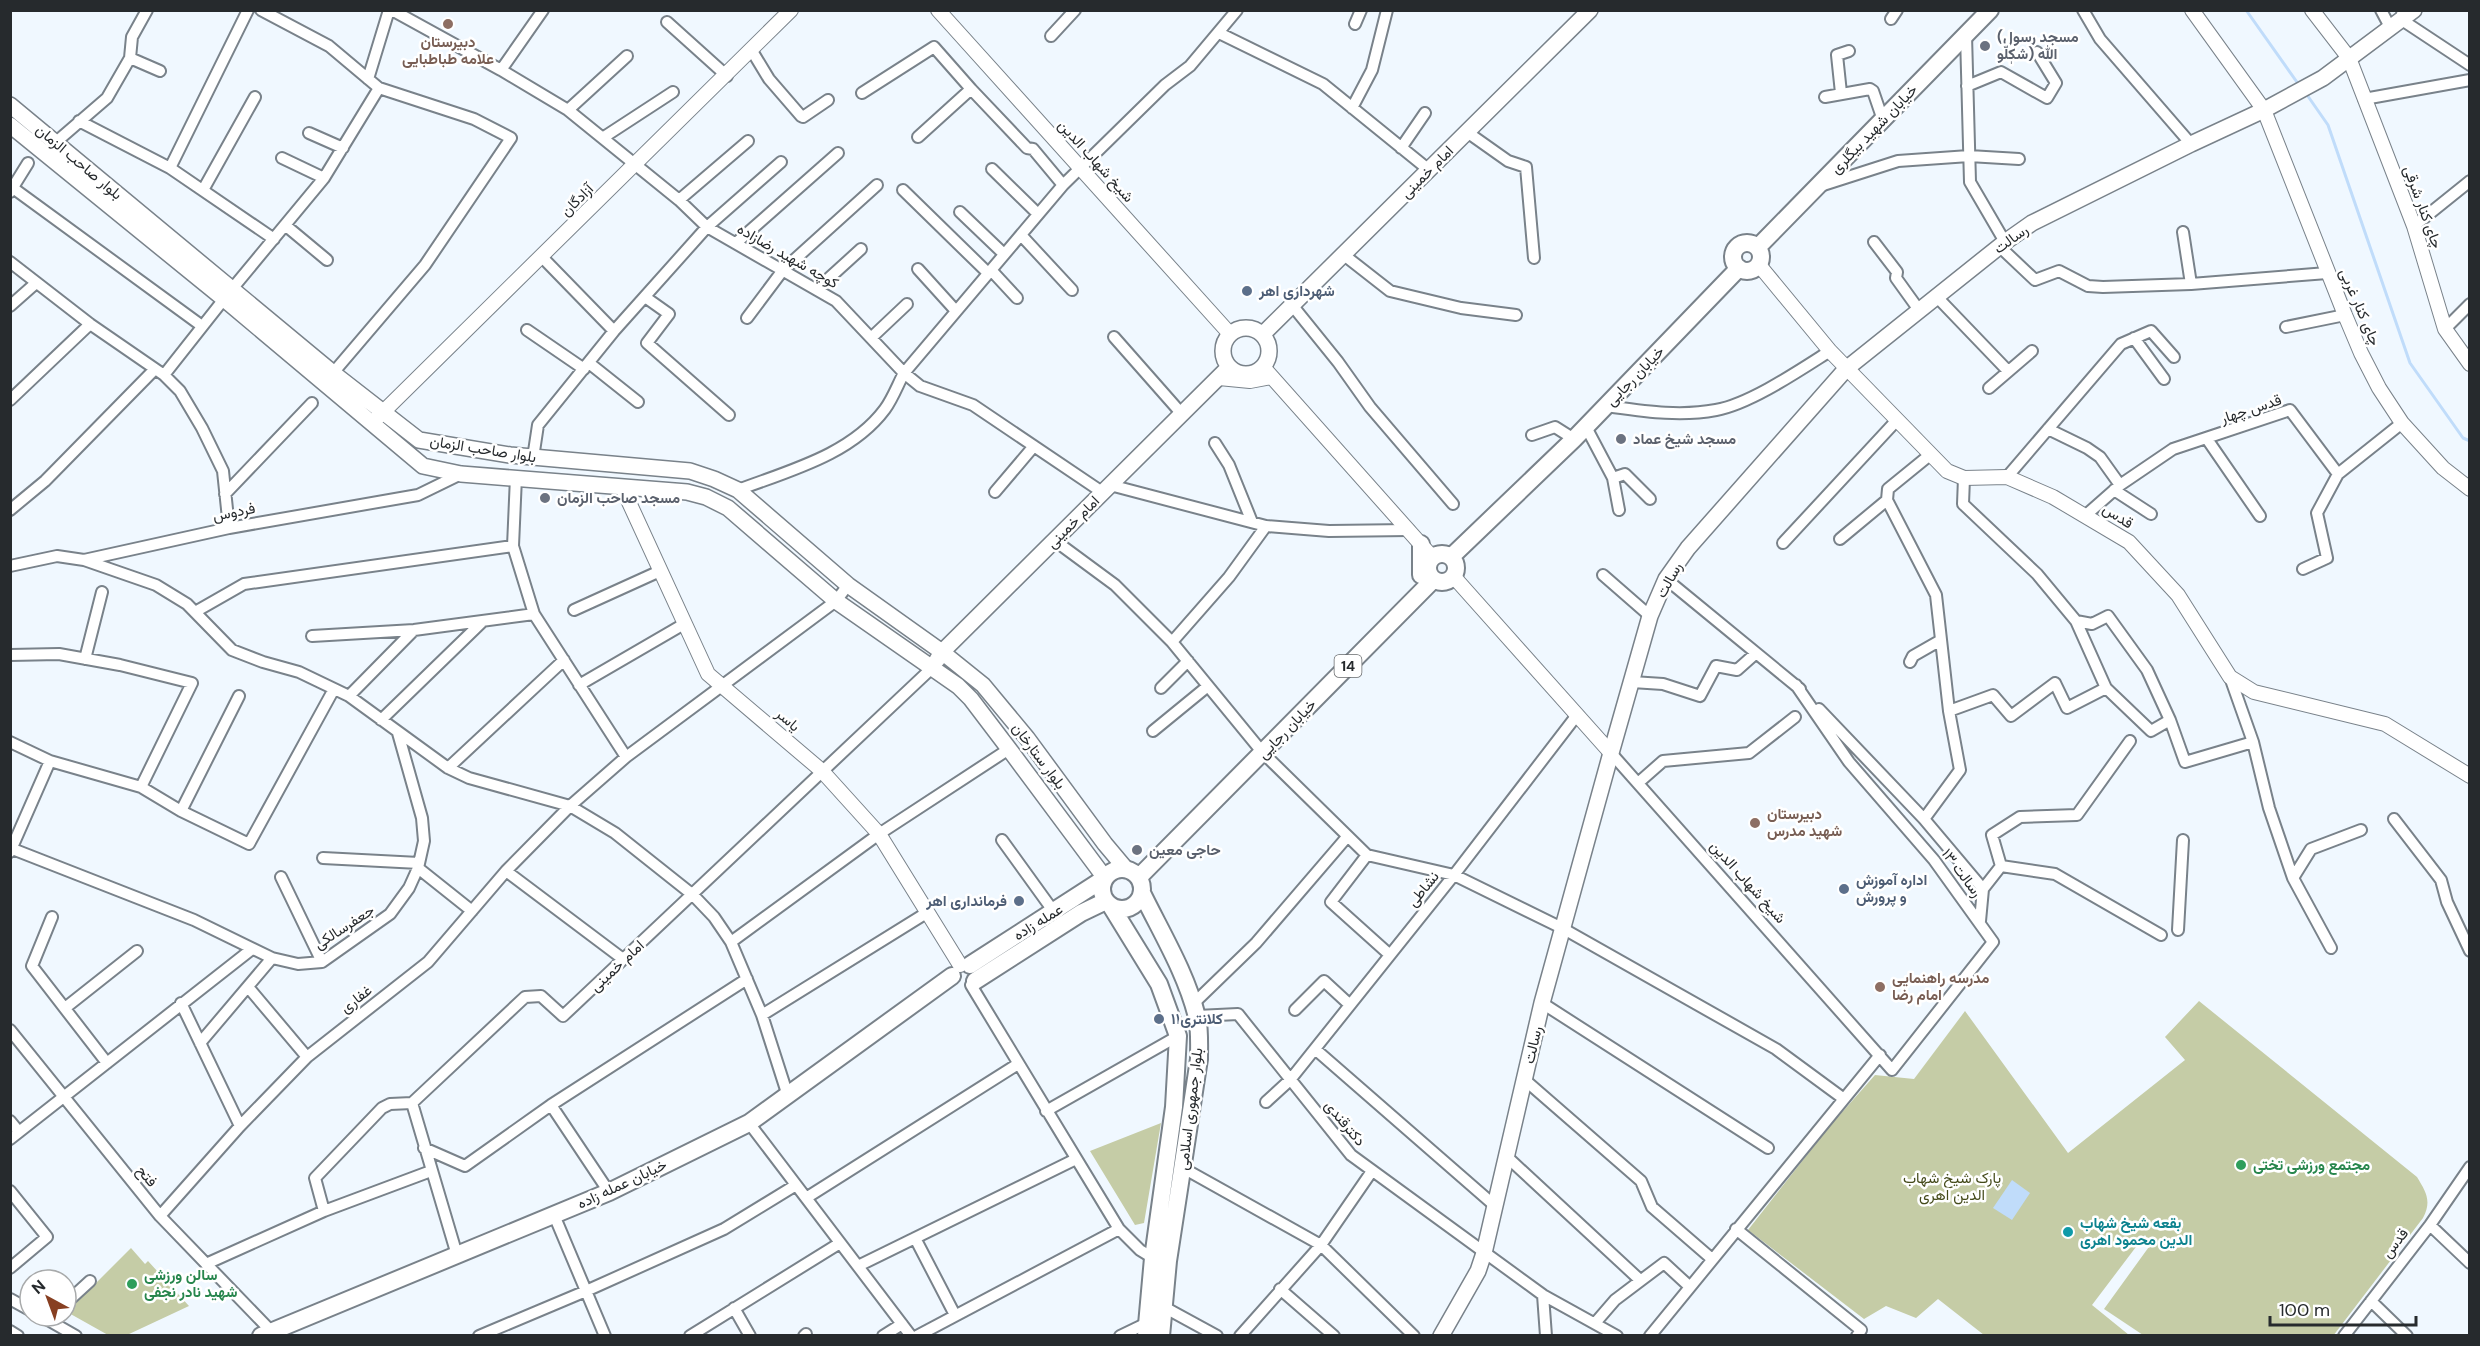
<svg xmlns="http://www.w3.org/2000/svg" width="2480" height="1346" font-family="'DM Sans',Vazirmatn,sans-serif">
<style>
.green{fill:#c5cca6}
.water{fill:#c0dcfa}
.lines{fill:none;stroke-linecap:round;stroke-linejoin:round}
.stream{stroke:#c0dcfa;stroke-width:3}
.minor-casing{stroke:#79828a;stroke-width:14}
.tertiary-casing{stroke:#79828a;stroke-width:16}
.secondary-casing{stroke:#79828a;stroke-width:18}
.primary-casing{stroke:#79828a;stroke-width:20}
.minor{stroke:#fff;stroke-width:10}
.tertiary{stroke:#fff;stroke-width:14}
.secondary{stroke:#fff;stroke-width:15}
.primary{stroke:#fff;stroke-width:16}
.education-dot{fill:#8d6e63;stroke:#fff;stroke-width:2}
.worship-dot{fill:#6b7280;stroke:#fff;stroke-width:2}
.service-dot{fill:#5c6f8a;stroke:#fff;stroke-width:2}
.leisure-dot{fill:#2e9e5b;stroke:#fff;stroke-width:2}
.culture-dot{fill:#0f9aa8;stroke:#fff;stroke-width:2}
.labels{text-anchor:middle;dominant-baseline:central;stroke-width:5;stroke-linejoin:round;paint-order:stroke}
.shield{fill:#fff;stroke:#676a6c;stroke-width:1.5}
.shield-label{font-size:14px;font-weight:bold;fill:#262a2d}
.worship-label{font-size:15px;font-weight:bold;fill:#5b616d;stroke:#fff;text-anchor:start}
.education-label{font-size:15px;font-weight:bold;fill:#785e54;stroke:#fff;text-anchor:start}
.street-label{font-size:15px;fill:#262a2d;stroke:#fff}
.service-label{font-size:15px;font-weight:bold;fill:#4e5e75;stroke:#fff;text-anchor:start}
.leisure-label{font-size:15px;font-weight:bold;fill:#27864d;stroke:#fff;text-anchor:start}
.park-label{font-size:15px;fill:#444a1a;stroke:#fff}
.culture-label{font-size:15px;font-weight:bold;fill:#0d838f;stroke:#fff;text-anchor:start}
</style>
<rect width="100%" height="100%" fill="#f0f8ff"/>
<path class="green" d="M2199,1001L2417,1177C2426,1192 2432,1201 2423,1218L2333,1336L2143,1335L2104,1309L2151,1244L2145,1235L2092,1305L2129,1335H1984L1938,1299L1916,1318L1886,1306L1864,1319L1748,1230L1829,1127L1875,1075L1914,1079L1965,1011L2068,1153L2185,1060L2165,1037Z
M1161,1123L1144,1223L1135,1225L1090,1151Z
M131,1248L145,1264L148,1261L189,1306L127,1335H108L67,1312Z"/>
<path class="water" d="M2012,1180L2030,1193L2012,1220L1993,1208Z"/>
<g class="lines">
<path class="stream" d="M2246,10L2299,85
M2305,92L2328,125L2410,363L2463,438L2470,441"/>
<g class="minor-casing">
<path id="minor" d="M261,10L329,46L379,88L474,119L511,138L425,265L333,373
M392,10L501,70L568,110L679,200L707,227L836,301L904,373L920,386L973,405L1102,492
M2083,10L2100,39L2191,144
M2381,10L2390,27
M2402,14V20L2470,65
M1891,19L1897,10
M667,22L727,76
M1355,24L1361,10
M1219,33L1323,84L1429,170
M1966,35L1970,182L2005,242
M1051,36L1075,10
M752,51L769,79L801,116L803,117L828,100
M130,58L160,71
M501,70L543,10
M368,79L389,10
M1967,86L2001,72L2047,98L2056,83L2037,52
M862,93L934,47L971,89
M1841,93L1837,55L1849,51
M1825,97L1870,89L1873,91L1883,120
M2364,99L2470,80
M1352,108L1372,70L1387,10
M568,110L627,56
M79,121L170,168L274,239
M1467,132L1508,161L1526,167L1534,258
M309,133L343,148
M604,137L673,92
M918,137L971,89L1027,148L1033,149L1063,185
M56,142L107,98L130,58L132,37L147,10
M1401,148L1425,113
M282,158L324,178
M170,168L248,10
M992,169L1038,214
M1820,186L1898,161L1969,156L2019,159
M13,188L202,326
M203,190L255,97
M903,190L988,273
M10,192L28,163
M679,200L748,141
M960,212L1004,254
M285,225L327,260
M2414,226L2470,181
M2183,232L2191,284
M1021,235L1072,290
M1874,242L1897,272L1896,278L1919,310
M736,243L838,153
M1999,246L2035,280L2059,271L2088,286L2103,287L2191,284L2327,273
M1344,255L1390,291L1461,308L1516,315
M542,257L614,331
M10,262L90,324L164,375L180,391L202,428L223,471L229,528
M918,269L956,311
M991,270L1017,298
M232,289L324,178L379,88
M817,289L861,249
M1936,296L2008,371
M645,297L669,314L647,343L729,415
M1292,305L1338,362L1370,407L1453,504
M10,306L36,283
M747,318L783,270L877,185
M2286,327L2345,315
M2445,329L2470,304
M527,330L584,369
M1114,337L1181,413
M871,338L907,304
M2134,338L2164,379
M589,363L638,402
M164,375L224,299
M1989,388L2032,351
M10,400L90,324
M1606,406C1643,411 1679,417 1716,410C1750,404 1800,370 1830,351
M1586,427L1613,478L1619,510
M2048,429L2087,448L2100,457L2120,485
M1532,435L1555,427L1574,439
M2207,439L2260,516
M1215,443L1229,465L1252,522
M533,458L538,425L614,331L707,227L781,162
M2338,474L2402,423
M516,477L513,546L534,614L626,757
M2007,477L2121,344L2151,331L2174,357
M1613,478L1625,474L1650,499
M1964,478L1963,504L2037,574L2076,621L2106,688L2151,731L2170,720
M1110,485L1266,526L1329,531L1409,530
M738,490C788,471 851,455 885,409C893,398 898,384 904,373L1063,185L1165,85L1190,66L1237,10
M2114,490L2151,514
M995,492L1034,446
M225,494L312,403
M10,510L45,481L155,369
M2086,515L2120,485L2173,449L2290,410L2338,474L2317,513L2327,558L2303,569
M1840,539L1887,500
M1054,540L1115,585L1172,642L1263,753L1367,855L1454,875L1562,928L1776,1049L1844,1099
M1783,543L1897,420
M84,560L156,585L187,604L232,650L263,662L299,672L349,696L448,768L469,778L570,806L615,833L693,895L714,917L731,942L762,1015L788,1096
M10,566L57,556L84,560L229,528L418,495L461,474
M1603,575L1650,616
M1666,579L1800,689
M574,610L660,571
M195,612L244,584L513,546
M2076,621L2092,624L2108,616L2147,670L2170,720L2185,762L2253,742
M312,636L414,630L534,614
M1172,642L1229,577L1266,526
M10,655L59,654L120,665L192,683L141,787
M85,659L102,592
M1910,662L1913,656L1941,640
M2230,677L2253,742L2269,808L2293,878L2331,948
M1632,682L1663,684L1700,696L1716,666L1737,670L1755,654
M579,685L684,624
M1161,688L1188,661
M349,696L414,630
M1819,709L1924,819L1983,889L1980,921
M1949,711L1993,695L2011,716L2055,683L2067,708L2106,688
M381,720L482,622
M1153,731L1208,686
M10,742L50,761L141,787L181,811L249,844L334,689
M1611,753L1892,1070L1993,942L1934,860L1849,762L1796,685
M448,768L564,660
M1638,783L1663,761L1749,753L1795,717
M181,811L239,696
M1924,819L1960,770L1949,711L1936,595L1887,500L1888,489L1931,454
M2394,819L2441,880L2447,902L2470,951
M1002,840L1054,912
M10,848L194,920L272,958L298,964L322,962L390,914L409,888L418,868L424,841L422,818L398,733
M10,852L50,761
M1367,855L1331,902L1390,955
M323,858L419,863
M2001,866L1992,835L2020,817L2077,815L2130,741
M418,868L472,911
M506,871L623,959
M281,877L322,962
M2293,878L2311,849L2361,830
M1983,889L2001,866L2055,874L2161,935
M52,917L32,966L107,1063
M2178,930L2183,840
M731,942L879,834L1009,749
M971,985L1119,1229L1140,1250L1153,1258
M248,987L307,1057
M181,1003L240,1126
M1542,1003L1768,1148
M1192,1005L1256,943L1347,837
M65,1008L137,951
M1295,1010L1324,981L1350,1005
M762,1015L928,912
M1197,1016L1238,1014L1351,1155L1543,1295L1617,1336
M10,1030L160,1216L271,1331
M200,1043L272,958
M1315,1049L1494,1205
M1525,1080L1641,1181L1652,1207L1712,1259
M1266,1102L1290,1080L1454,875L1577,715
M551,1105L609,1192
M1046,1111L1178,1036
M10,1121L19,1132
M749,1123L911,1336
M10,1139L252,949
M424,1148L465,1166L551,1105L747,979
M1505,1155L1640,1280
M1183,1168L1321,1245L1414,1336
M10,1191L47,1237L10,1268
M806,1198L1018,1064
M324,1211L315,1178L382,1108L390,1104L412,1103
M554,1215L605,1336
M160,1216L240,1126L307,1057L428,962L506,871L570,806L626,757L836,601L848,585
M2430,1225L2470,1263
M1736,1229L1861,1330L1857,1336
M915,1238L955,1315
M457,1255L412,1103L525,997L541,996L563,1016L933,667
M206,1264L324,1211L431,1171
M858,1266L1076,1159
M1280,1289L1334,1336
M1543,1295L1546,1336
M10,1299L30,1310
M2371,1301L2407,1336
M66,1303L90,1281
M1162,1306L1217,1336
M734,1308L750,1336
M41,1316L76,1336
M1596,1322L1615,1300L1664,1263L1689,1286
M10,1331L18,1336
M479,1336L586,1291L724,1229L796,1185
M690,1336L840,1243
M804,1336L806,1334
M883,1336L902,1324
M917,1336L1119,1229
M1120,1336L1147,1323
M1240,1336L1321,1245L1372,1171
M1650,1336L1880,1055
M2344,1336L2430,1225L2470,1167"/>
</g>
<g class="tertiary-casing">
<path id="tertiary" d="M938,10L1230,334
M2192,10L2264,110L2345,315L2361,353L2379,388L2402,423L2443,468L2470,489
M2312,10L2349,58L2414,226L2445,329L2470,364
M1759,265L1830,351L1947,471L1964,478L2007,477L2053,497L2129,542L2178,595L2230,677L2254,692L2385,724L2470,776
M1263,367L1433,558
M1219,378L1250,381L1271,377
M376,419L791,10
M622,487L708,674L822,771L879,834L960,965
M1454,577L1611,753"/>
</g>
<g class="secondary-casing">
<path id="secondary" d="M10,105L333,373L419,440L510,455L690,471L714,479L738,490L848,585L942,652L983,685L1027,738L1105,844L1126,869
M10,125L224,299L423,466L461,474L687,492L706,497L728,508L836,601L958,686L971,699L1009,749L1105,878
M1223 351a23 23 0 1 1 46 0a23 23 0 1 1-46 0Z
M1263,334L1590,10
M937,660L942,652L1229,367
M1441,1336L1478,1271L1484,1253L1542,1003L1611,753L1650,616L1666,579L1688,548L1846,369L2005,242L2032,223L2191,144L2264,110L2323,78L2414,10"/>
</g>
<g class="primary-casing">
<path id="primary" d="M1733 257a14 14 0 1 1 28 0a14 14 0 1 1-28 0Z
M1758,247L1990,10
M1428 568a14 14 0 1 1 28 0a14 14 0 1 1-28 0Z
M1451,557L1574,439L1739,268
M1421,575V544
M1102 889a20 20 0 1 1 40 0a20 20 0 1 1-40 0Z
M1139,877L1433,580
M1142,893C1162,934 1186,973 1197,1017C1200,1030 1199,1045 1199,1059L1168,1261L1161,1336
M1111,906L1159,984L1178,1036L1174,1107L1153,1258L1146,1336
M970,965L1105,878
M975,981L1081,913L1106,901
M261,1336L609,1192L749,1123L952,976"/>
</g>
<use href="#minor" class="minor"/>
<use href="#tertiary" class="tertiary"/>
<use href="#secondary" class="secondary"/>
<use href="#primary" class="primary"/>
</g>
<g class="education-dot">
<circle cx="448" cy="24" r="6"/>
<circle cx="1755" cy="823" r="6"/>
<circle cx="1880" cy="987" r="6"/>
</g>
<g class="worship-dot">
<circle cx="1985" cy="46" r="6"/>
<circle cx="1621" cy="439" r="6"/>
<circle cx="545" cy="498" r="6"/>
<circle cx="1137" cy="850" r="6"/>
</g>
<g class="service-dot">
<circle cx="1247" cy="291" r="6"/>
<circle cx="1844" cy="889" r="6"/>
<circle cx="1019" cy="901" r="6"/>
<circle cx="1159" cy="1019" r="6"/>
</g>
<g class="leisure-dot">
<circle cx="2241" cy="1165" r="6"/>
<circle cx="132" cy="1284" r="6"/>
</g>
<circle class="culture-dot" cx="2068" cy="1232" r="6"/>
<g class="labels">
<rect class="shield" x="1334.5" y="655" width="27" height="22" rx="4.5"/>
<g class="shield-label">
<text x="1348" y="666">14</text>
</g>
<g class="worship-label">
<text x="1997" y="37">(مسجد رسول<tspan x="1997" dy="17">الله (شکٖلّو</tspan></text>
<text x="1633" y="439">مسجد شیخ عماد</text>
<text x="557" y="498">مسجد صاحب الزمان</text>
<text x="1149" y="850">حاجی معین</text>
</g>
<g class="education-label">
<text x="448" y="42" text-anchor="middle">دبیرستان<tspan x="448" dy="17">علامه طباطبایی</tspan></text>
<text x="1767" y="814">دبیرستان<tspan x="1767" dy="17">شهید مدرس</tspan></text>
<text x="1892" y="978">مدرسه راهنمایی<tspan x="1892" dy="17">امام رضا</tspan></text>
</g>
<g class="street-label">
<text transform="translate(1874 129) rotate(-46)">خیابان شهید بیگلری</text>
<text transform="translate(1096 161) rotate(48)">شیخ شهاب الدین</text>
<text transform="translate(79 162) rotate(40)">بلوار صاحب الزمان</text>
<text transform="translate(1427 172) rotate(-45)">امام خمینی</text>
<text transform="translate(577 200) rotate(-45)">آزادگان</text>
<text transform="translate(2423 207) rotate(70)">چای کنار شرقی</text>
<text transform="translate(2011 239) rotate(-36)">رسالت</text>
<text transform="translate(788 256) rotate(30)">کوچه شهید رضازاده</text>
<text transform="translate(2360 307) rotate(67)">چای کنار غربی</text>
<text transform="translate(1635 376) rotate(-46)">خیابان رجایی</text>
<text transform="translate(2251 409) rotate(-18)">قدس چهار</text>
<text transform="translate(483 449) rotate(9)">بلوار صاحب الزمان</text>
<text transform="translate(234 512) rotate(-11)">فردوس</text>
<text transform="translate(2118 516) rotate(33)">قدس</text>
<text transform="translate(1073 522) rotate(-45)">امام خمینی</text>
<text transform="translate(1669 580) rotate(-61)">رسالت</text>
<text transform="translate(788 720) rotate(41)">یاسر</text>
<text transform="translate(1287 729) rotate(-46)">خیابان رجایی</text>
<text transform="translate(1039 756) rotate(53)">بلوار ستارخان</text>
<text transform="translate(1962 873) rotate(53)">رسالت ۱۳</text>
<text transform="translate(1748 882) rotate(48)">شیخ شهاب الدین</text>
<text transform="translate(1423 889) rotate(-51)">نشاطی</text>
<text transform="translate(1038 922) rotate(-32)">عمله زاده</text>
<text transform="translate(344 927) rotate(-33)">جعفرسالکی</text>
<text transform="translate(617 966) rotate(-43)">امام خمینی</text>
<text transform="translate(356 999) rotate(-38)">غفاری</text>
<text transform="translate(1533 1045) rotate(-77)">رسالت</text>
<text transform="translate(1190 1109) rotate(-83)">بلوار جمهوری اسلامی</text>
<text transform="translate(1345 1123) rotate(50)">دکترقندی</text>
<text transform="translate(147 1176) rotate(51)">فتح</text>
<text transform="translate(622 1184) rotate(-25)">خیابان عمله زاده</text>
<text transform="translate(2395 1243) rotate(-52)">قدس</text>
</g>
<g class="service-label">
<text x="1259" y="291">شهرداری اهر</text>
<text x="1856" y="880">اداره آموزش<tspan x="1856" dy="17">و پرورش</tspan></text>
<text x="1007" y="901" text-anchor="end">فرمانداری اهر</text>
<text x="1171" y="1019">کلانتری۱۱</text>
</g>
<g class="leisure-label">
<text x="2253" y="1165">مجتمع ورزشی تختی</text>
<text x="144" y="1275">سالن ورزشی<tspan x="144" dy="17">شهید نادر نجفی</tspan></text>
</g>
<g class="park-label">
<text x="1952" y="1178">پارک شیخ شهاب<tspan x="1952" dy="17">الدین اهری</tspan></text>
</g>
<g class="culture-label">
<text x="2080" y="1223">بقعه شیخ شهاب<tspan x="2080" dy="17">الدین محمود اهرى</tspan></text>
</g>
</g>
<rect width="2480" height="1346" fill="none" stroke="#262a2d" stroke-width="24"/>
<g transform="translate(48 1298) rotate(319)"><circle r="28" fill="#ffffff" stroke="#a8aaab" stroke-width="1.5"/>
<path d="M0-4.5L10 22L0 15L-10 22Z" fill="#873f21"/>
<text y="-9" font-size="16" font-weight="bold" text-anchor="middle" fill="#262a2d">N</text>
</g>
<path d="M2270 1316v9h146v-9" fill="none" stroke="#262a2d" stroke-width="3"/>
<text x="2279" y="1316" font-size="18" fill="#262a2d" stroke="#ffffff" stroke-width="4.5" paint-order="stroke">100 m</text>
</svg>
